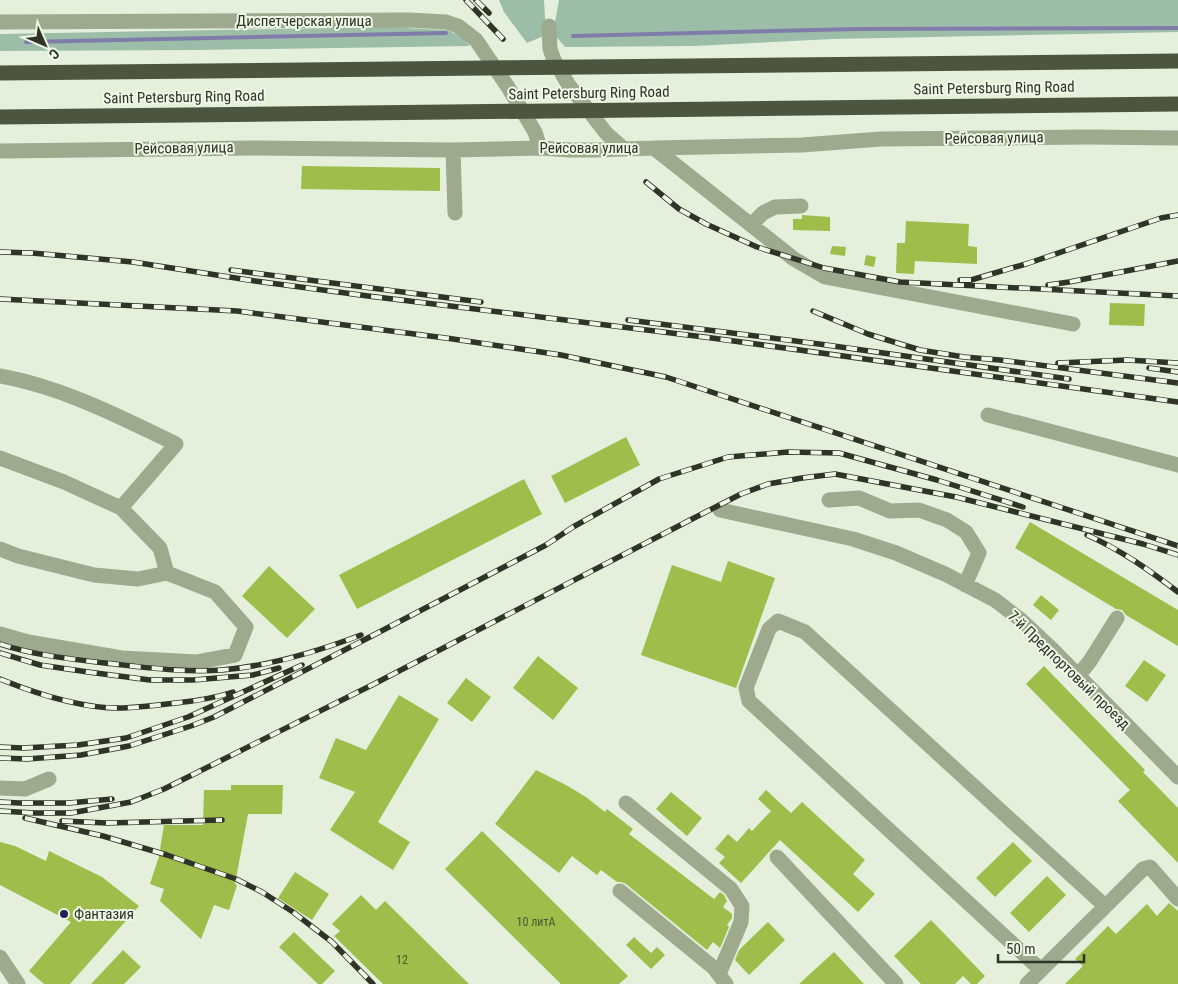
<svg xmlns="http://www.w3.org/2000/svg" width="1178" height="984" font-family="'Roboto Condensed',sans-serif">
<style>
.green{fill:#9cbda8}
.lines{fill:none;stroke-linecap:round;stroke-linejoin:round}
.stream{stroke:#7f7caa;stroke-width:4}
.building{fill:#9fbd4b}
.minor{stroke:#9daa8e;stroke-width:15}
.rail-casing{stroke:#303427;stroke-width:5.5}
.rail{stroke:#eef8e6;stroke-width:4;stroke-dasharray:11;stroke-linecap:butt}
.highway-bridge{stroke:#4d543f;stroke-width:15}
.poi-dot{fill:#252052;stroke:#eef8e6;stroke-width:2}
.labels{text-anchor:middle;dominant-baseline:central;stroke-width:4;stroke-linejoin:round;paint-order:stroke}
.number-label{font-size:12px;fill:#4c5630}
.street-label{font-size:15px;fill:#303427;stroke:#eef8e6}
.poi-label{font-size:15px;fill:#303427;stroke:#eef8e6;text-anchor:start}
</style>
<rect width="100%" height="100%" fill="#e4f0db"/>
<path class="green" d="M499,0H544L546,35L527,43L504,12Z
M559,0H1178V32L833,39L694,46L565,47L553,33Z
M386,27L446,30C456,33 463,38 470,46L196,50L0,51V34Z"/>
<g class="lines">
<path class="stream" d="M573,36L858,29L1178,28
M26,42L446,33"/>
</g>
<path class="building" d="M302,166L440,168V191L301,189Z
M802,215L830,217V231L793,230V219H802Z
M906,221L969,224L968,246L977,247V264L915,261L914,274L896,273L897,243H905Z
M832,246L846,247L845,256L830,254Z
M866,255L876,257L874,267L864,265Z
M1110,303L1145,304L1144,326L1109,325Z
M626,437L640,465L565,503L551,476Z
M524,479L542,514L357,609L339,575Z
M1030,522L1178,610V646L1126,615L1122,610L1116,609L1015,548Z
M728,561L775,578L736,688L641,655L672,565L721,582Z
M269,566L315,609L287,638L242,596Z
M1041,595L1059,610L1051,620L1033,605Z
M538,656L578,688L553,720L513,688Z
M1144,660L1166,675L1147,702L1125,686Z
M1044,666L1145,770L1143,772L1178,808V863L1118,801L1130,790L1026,684Z
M466,678L491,697L472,722L447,703Z
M399,695L439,719L378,822L410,842L393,870L330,830L355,792L319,778L336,738L366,750Z
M536,770L566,785L586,797L605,812L607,809L633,829L629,834L714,899L720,892L724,895L727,901L723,907L732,914V918L727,925L729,927L720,948L713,942L707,950L626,884L621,882H617L601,870L597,875L572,856L559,873L495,824Z
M231,785H283L282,814H248L235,884L237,885L229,910L214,905L201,939L160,901L164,889L150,884L161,850L160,849L164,825H203L204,790H231Z
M766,790L791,813L802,802L865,860L853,874L875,894L858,912L780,840L741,883L719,863L725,857L715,849L728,834L737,842L749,828L752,831L771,811L758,799Z
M671,792L702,818L687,836L656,809Z
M482,831L628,976L619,984H561L445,869Z
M0,842L15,846L46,861L49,851L102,877L139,906L70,984H44L29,971L71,922L0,885Z
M1013,842L1032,861L995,897L976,878Z
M295,872L329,894L312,920L278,898Z
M1047,876L1066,895L1029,932L1010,913Z
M361,895L376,910L385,901L469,984H383L334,936L340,931L332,924Z
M1169,903L1178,911V984H1065L1083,966L1075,959L1108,926L1116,934L1147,904L1157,916Z
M931,920L985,976L977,984H971L963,976L955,984H921L894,956Z
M768,922L785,940L749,975L735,960L739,950Z
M294,932L335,971L322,984H318L279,947Z
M634,937L651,953L657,947L665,955L651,969L626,945Z
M123,950L141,967L124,984H91Z
M834,952L864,984H799Z"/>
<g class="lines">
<path class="minor" d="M0,22L409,20L446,22L458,26L476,40L508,87L535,132L540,148
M549,26L550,49L554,60L568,84L606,133L624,149
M654,148L794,259L825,277L1073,324
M453,150L455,213
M0,151L255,148L453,150L540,148L570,150H595L654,148L802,145L881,139L1088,137L1178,138
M751,225L763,213L775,207L801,206
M0,376C62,387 120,417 176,444L121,508L160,548L167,573
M988,415L1178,465
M0,458L64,482L121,508
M829,500L859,498L890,511L919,510L947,520L966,532L979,553L965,585
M720,510L853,539L896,553L945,574L995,600L1021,620L1053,650L1178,777
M0,549L18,556L94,575L138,579L167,573L215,592L246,627L235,655L197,662L122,658L28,642L0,634
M1079,675L1090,661L1117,618
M0,788L25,789L49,779
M626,803L731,889L742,906L741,922L719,974
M777,857L896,984
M620,891L714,968L726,984
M0,957L18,984
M1041,970L749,701L746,688L769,629L778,621L805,632L1105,906
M1027,984L1143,869L1150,867L1178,899"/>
<g class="rail-casing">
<path id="rail" d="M466,0L503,39
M476,0L489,13
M646,182L679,209L706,224L757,247L824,268L900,282L1178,296
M0,252L32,253L133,262L255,281L368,296L712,338L1178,402
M231,270L481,302
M960,280H971L1029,263L1161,218L1178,215
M1048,285L1069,282L1178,261
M0,299L237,311L453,339L561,355L666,377L1178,546
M813,311L868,334L920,350L964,357L1000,360L1178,383
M628,320L819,344L1069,379
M1058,363L1127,360L1178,363
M1149,368L1178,372
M1087,535C1121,550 1149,570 1178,592
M0,644C34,655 69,659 105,663C143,667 183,673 222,670C270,666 316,652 361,635
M0,653L40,665L88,672L150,680H193L253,675L279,668
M0,679C37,694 83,709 123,708C141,707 159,705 176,703C195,701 215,698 233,692
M0,747L23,748L78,745L126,738L188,717L302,665
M0,758L27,759L81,755L129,746L191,726L214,717L366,639L546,545L573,527L659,479L728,457L788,452L839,453L937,480L1023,507
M0,802L20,803H69L112,799
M0,811L35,813H71L131,802L164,789L374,684L694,518L741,494L768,484L802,478L835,474L956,497L1143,544L1178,555
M25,818L103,836L167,855L236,879L262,892L293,912L332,942L373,984
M62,821L107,823L222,820"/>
</g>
<use href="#rail" class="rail"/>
<path class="highway-bridge" d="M0,73L1178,61
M0,117L1178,104"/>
</g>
<circle class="poi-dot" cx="64" cy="914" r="5"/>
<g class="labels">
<g class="number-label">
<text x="536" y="922">10 литА</text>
<text x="402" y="960">12</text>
</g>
<g class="street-label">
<text x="304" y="21">Диспетчерская улица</text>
<text transform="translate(994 88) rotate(-1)">Saint Petersburg Ring Road</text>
<text transform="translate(589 93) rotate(-1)">Saint Petersburg Ring Road</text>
<text transform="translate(184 97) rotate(-1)">Saint Petersburg Ring Road</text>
<text transform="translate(994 138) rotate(-1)">Рейсовая улица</text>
<text transform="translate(184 148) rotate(-1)">Рейсовая улица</text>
<text x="589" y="148">Рейсовая улица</text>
<text transform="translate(1069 670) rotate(44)">7-й Предпортовый проезд</text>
</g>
<g class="poi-label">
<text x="74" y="914">Фантазия</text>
</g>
</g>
<g transform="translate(45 45) rotate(135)" stroke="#eef8e6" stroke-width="4" paint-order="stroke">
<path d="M0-4L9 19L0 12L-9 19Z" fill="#303427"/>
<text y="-8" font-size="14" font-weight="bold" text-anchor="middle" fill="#303427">С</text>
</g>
<path d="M998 954v8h86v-8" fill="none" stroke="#303427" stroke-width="2.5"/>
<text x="1006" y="954" font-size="15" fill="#303427" stroke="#eef8e6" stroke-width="4" paint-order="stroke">50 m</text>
</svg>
